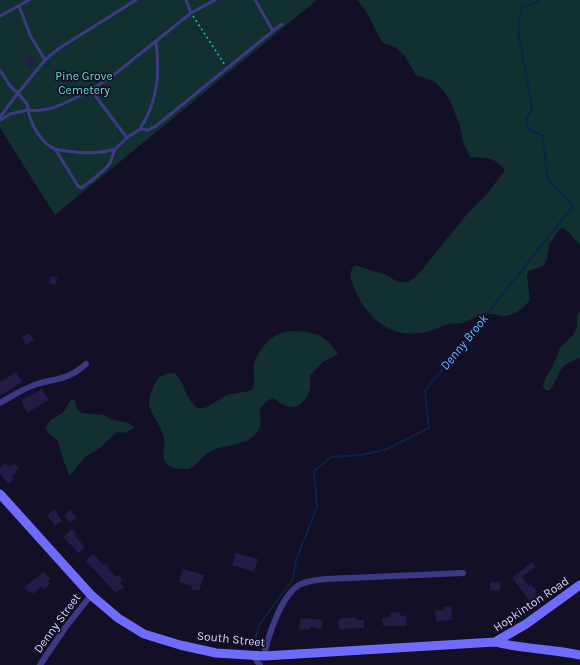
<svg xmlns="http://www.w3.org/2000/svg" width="580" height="665" font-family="Karla,sans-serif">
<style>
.green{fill:#12302f}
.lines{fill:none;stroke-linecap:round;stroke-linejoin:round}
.stream{stroke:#0c2248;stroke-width:2}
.building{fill:#241b47}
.path{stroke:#2fb8b0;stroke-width:1.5;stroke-dasharray:2 3;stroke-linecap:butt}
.service{stroke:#3d3a85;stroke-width:3}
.minor{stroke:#3d3a85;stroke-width:6}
.secondary{stroke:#6f6bff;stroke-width:9}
.labels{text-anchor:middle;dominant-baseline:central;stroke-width:3.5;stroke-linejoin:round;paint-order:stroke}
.park-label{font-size:12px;fill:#5fe0c0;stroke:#130f26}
.street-label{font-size:12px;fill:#d9d4ff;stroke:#130f26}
.water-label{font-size:13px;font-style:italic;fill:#62b6ff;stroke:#130f26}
</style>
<rect width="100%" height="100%" fill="#130f26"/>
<path class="green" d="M0,0H317L55,215L0,128Z
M357,0H580V245L566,230L562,228L559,230L549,245L547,259L543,266L529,271L527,276L530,300C524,307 516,315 505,316C496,316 493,312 481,315C475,317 468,321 462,323C458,324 453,323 449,324C440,326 431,332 421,333C389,338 366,316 355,290C351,280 347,274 355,265L386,275L398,282H408L416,277L468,213L486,195L505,170C492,155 487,159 470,157L463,142L460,126L451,103L444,91L435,82L416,75L404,55L395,47L383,43C374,29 369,12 357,0Z
M580,311V358C573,361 565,363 561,370C556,377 555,384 549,391L545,390L543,386L545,379L552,368L560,348L573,335L577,328V315Z
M291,331C315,332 324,333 338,354L323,362L310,375C310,380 311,387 309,392C309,395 306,398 304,400C296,413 282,405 273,398C249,410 267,418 258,431C245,448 227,443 211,451C202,456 198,465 189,469C180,469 173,470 166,463C160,455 166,447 164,439C162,425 149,414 149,402C149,394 154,385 158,378L168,373L176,374C184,383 185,395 193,404C202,416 216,400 225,396C234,392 244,393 252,390C257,381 252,374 254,365C256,353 268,339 279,334C282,332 287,332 291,331Z
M74,399L76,404L77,409L82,413L104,415L110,419L129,423L134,427C128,432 125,434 117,432L101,447L84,458L69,477C68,469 64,463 62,456C60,450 60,442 55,438C51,434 49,435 46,429C49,416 57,419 64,411C67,408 68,403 71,400Z"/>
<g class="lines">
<path class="stream" d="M254,644L259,625L293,579L296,560L317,507L314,471L331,457L361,455L385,450L429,428L425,391L573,206L547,178L543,136L528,129L526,119L532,109L518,30L521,9C527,3 535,6 540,0"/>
</g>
<path class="building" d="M30,54L36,63L30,68L24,58Z
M50,276L57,277L56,285L50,284Z
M29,333L34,340L26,345L22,337Z
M16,372L22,382L0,396V382Z
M42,389L49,400L27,413L21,401Z
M6,463L9,467L15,464L19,469L16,471L17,473L12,477L14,479L8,484L0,474V468Z
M54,509L62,521L55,526L47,515Z
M70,510L77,518L70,523L64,515Z
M72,529L77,534L75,536L85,547L79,553L63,537Z
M235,553L258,559L254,572L232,565Z
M93,554L103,565L106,563L109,568L108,569L116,577L118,575L123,580L120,582L124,587L116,593L86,561Z
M532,562L535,567L522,577L529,586L531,584L537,592L535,593L537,596L530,601L512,578Z
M183,569L204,575L199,591L191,589L192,586L179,582Z
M44,572L50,579L48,581L50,583L44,589L42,586L33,594L32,592L30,593L24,587Z
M490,582H500V590H490Z
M444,607H451L452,620L436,621L435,611L445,610Z
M400,612V616L406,615L407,626H383L382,618L391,617V613Z
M355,617L356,620H364V628L339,629L338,619Z
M305,618L323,620L322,629L310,627V630L299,629L300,619H305Z"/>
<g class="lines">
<path class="path" d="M193,16L225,65"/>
<path class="service" d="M186,0L191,13
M215,0L191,13L115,74L91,90L127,138L140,129L148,130L156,126L273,31L255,0
M19,6L30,35L45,60
M0,16L29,0
M273,31L282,24
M0,70L10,86L18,93L45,60L58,49L136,0
M0,117L18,93L27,104L28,110C51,113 71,100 91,90
M0,120L10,114L28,110C31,125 41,143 55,149L78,186L81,188L91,181L105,169L110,163L115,149L127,138
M140,129C158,101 160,74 156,42
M55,149C74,153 96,155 115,149"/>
<path class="minor" d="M0,403C12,396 24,388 37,384C58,378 68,380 86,364
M252,655L260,665
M264,656C268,636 281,596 299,585C308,580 317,580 326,579L463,573
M40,665L65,628L91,595"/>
<path class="secondary" d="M0,494L91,595L118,618L144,634L180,645L216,653L264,656L495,642C523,649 552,649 580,655
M495,642L526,624L580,585"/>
</g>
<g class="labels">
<g class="park-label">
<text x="84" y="76">Pine Grove<tspan x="84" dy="14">Cemetery</tspan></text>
</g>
<g class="street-label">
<text transform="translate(531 604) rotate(-34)">Hopkinton Road</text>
<text transform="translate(57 623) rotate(-54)">Denny Street</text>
<text transform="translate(231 639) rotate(6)">South Street</text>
</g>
<g class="water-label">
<text transform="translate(464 342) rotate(-51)">Denny Brook</text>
</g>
</g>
</svg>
